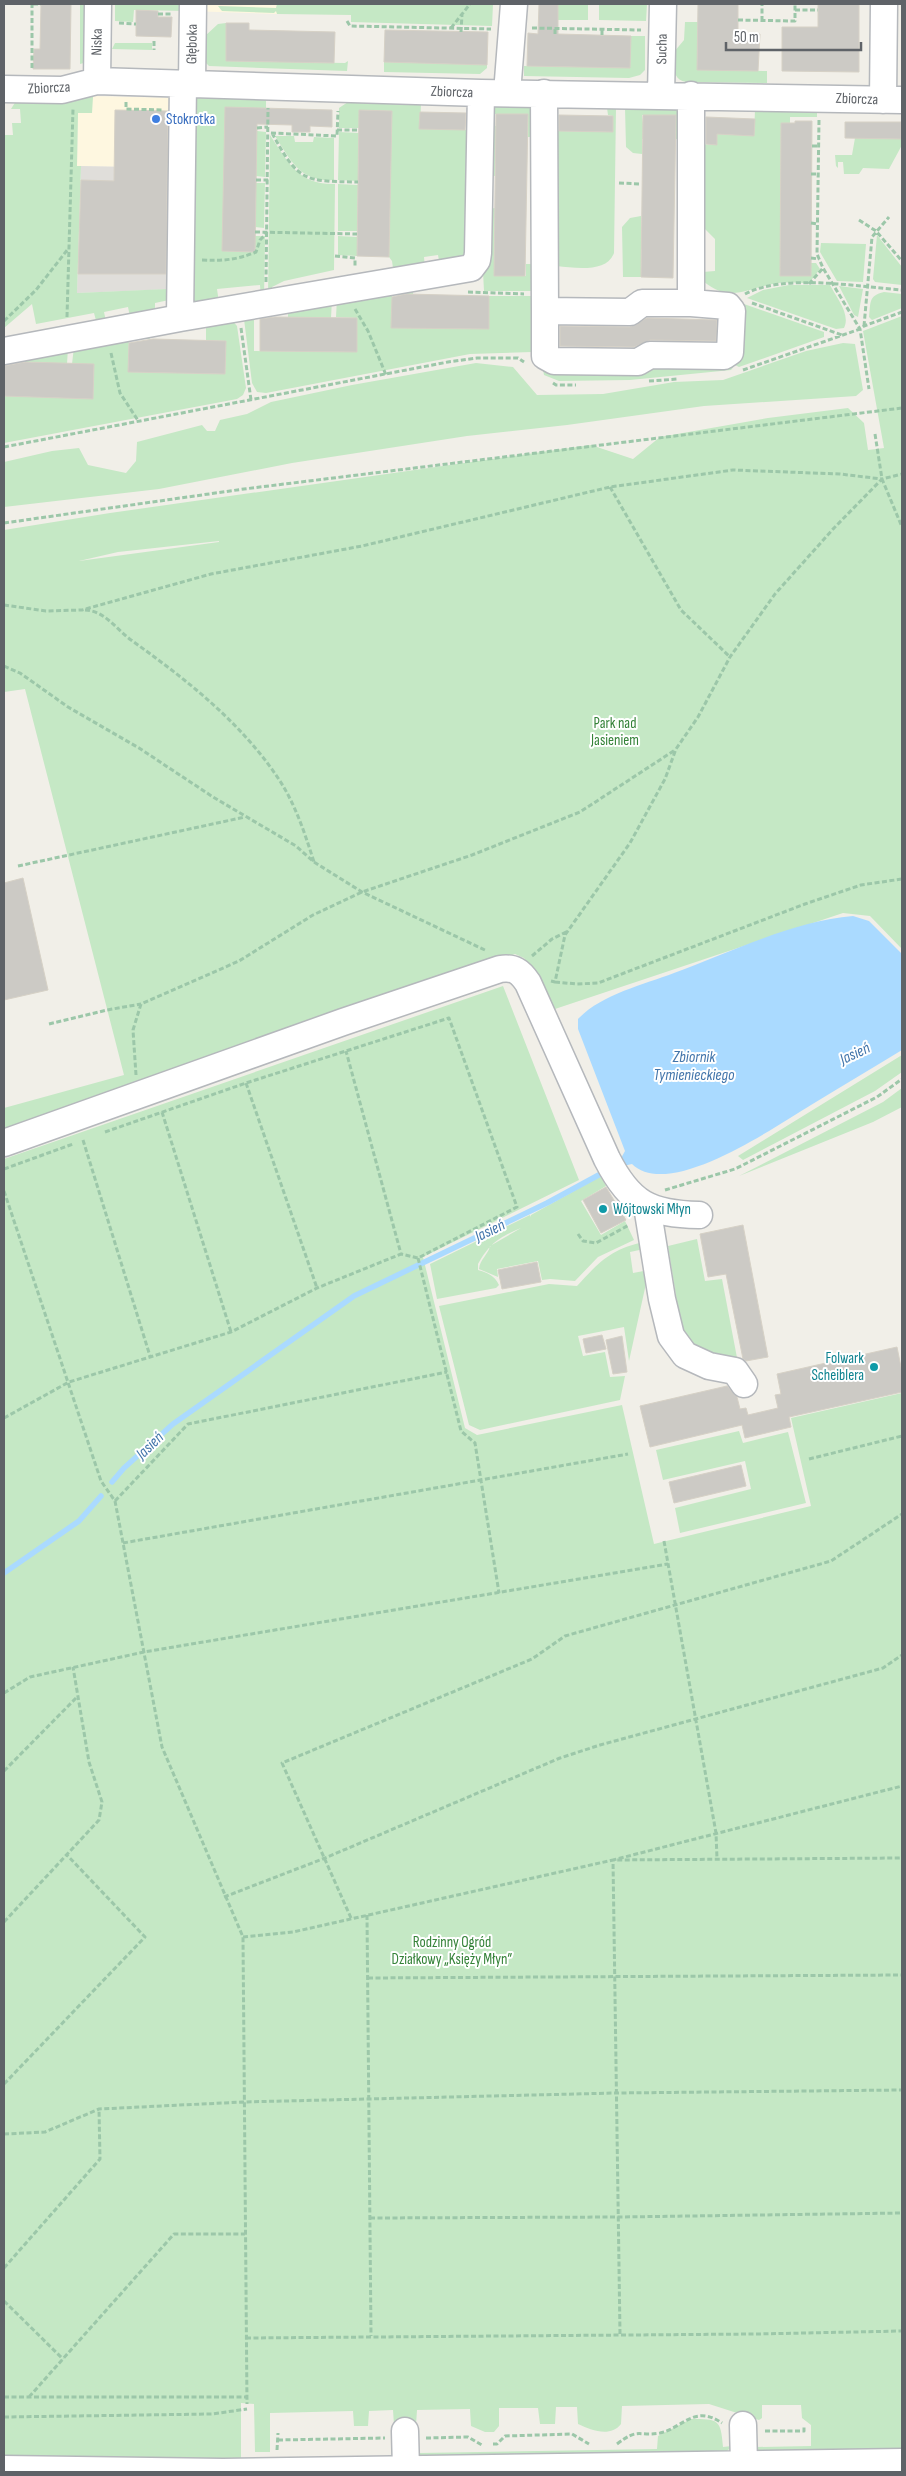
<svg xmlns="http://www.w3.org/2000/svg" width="906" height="2476" font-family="'Sofia Sans Condensed',sans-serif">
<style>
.commercial{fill:#fef7e0}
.industrial{fill:#e0deda}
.green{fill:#c5e8c5;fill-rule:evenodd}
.water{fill:#aadaff}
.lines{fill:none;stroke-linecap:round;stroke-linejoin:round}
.stream{stroke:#aadaff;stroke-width:5.5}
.building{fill:#cccac5;stroke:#d6d1c6}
.minor-casing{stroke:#b5b8bc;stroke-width:29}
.path{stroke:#9cc7a9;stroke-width:3;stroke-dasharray:5 2.5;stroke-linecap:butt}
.minor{stroke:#fff;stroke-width:26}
.shop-dot{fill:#3f7fe0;stroke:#fff;stroke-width:2}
.culture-dot{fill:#0f9aa8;stroke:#fff;stroke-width:2}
.labels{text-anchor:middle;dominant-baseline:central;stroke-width:4;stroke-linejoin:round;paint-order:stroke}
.street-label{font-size:15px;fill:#5f6368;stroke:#fff}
.shop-label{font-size:15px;fill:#366cbe;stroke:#fff;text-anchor:start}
.park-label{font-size:15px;fill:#348238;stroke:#fff}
.culture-label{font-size:15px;fill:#0d838f;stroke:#fff;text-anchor:start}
.water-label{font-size:16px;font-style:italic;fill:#4174aa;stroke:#fff}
</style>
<rect width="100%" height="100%" fill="#f1efe8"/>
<path class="commercial" d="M188,4H277V14L188,11Z
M90,96L179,98L178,168L77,166L78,112Z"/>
<path class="industrial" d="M81,166L174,168L173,289L77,293Z"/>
<path class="green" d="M80,4H86L84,60V63L80,64Z
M115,4H188V11L134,10L133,22L115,21Z
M277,4H493L492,26L351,22V15L277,14L276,11L274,13L222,11L218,6L276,8Z
M558,4H588V20H558Z
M599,4H647L646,21L599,20Z
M685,22H698L697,70L767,71V83L686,82C671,79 674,64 674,52L684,40Z
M226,23V61L345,63L348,61L347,71L209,66L205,62V36L218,24Z
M631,36H645V70L640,75L629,78L524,76V66L630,68Z
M115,43H152V50L112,49Z
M384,62L487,65V68L480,74L384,72Z
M90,96L93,97L92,113H78L77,166H81L77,293L167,289L169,300L155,303V319L131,322L128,307L104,312L107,326L98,328L94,313L36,324L32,304L4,328V135H13L12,123H21L20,109H11L16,101L72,102Z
M192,98L266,100V124H257V108L222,251L254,252L255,236H265L264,299L261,298L260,285L217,289L219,303L186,308Z
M348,102L421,103L420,129L469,130L472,254L440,266L438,255L424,257L425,269L394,275L392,261L389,257L392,111L360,110L359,128H339V108Z
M486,105L534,106L535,137H528V114H495V126H498L495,153H498V163H495V176L489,175Z
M550,107H558L557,131L612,132L613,116L608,115L607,108H616L614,253C607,273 575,268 557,266Z
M625,108L681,110L683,139H675V115H642L645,139H642V154L633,153L626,147Z
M755,110L817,111V117H790V123H781L780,276H810L811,263H816L820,269L809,283C799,283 788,282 778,283C748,287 733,304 704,282L703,272L715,271V239L701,225L700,144L716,145L717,134L754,136Z
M902,118V145L889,169L863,168L859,174H844L843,162H838V168L836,166L835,155H852L855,138L901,139Z
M257,131L266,132L265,177L256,176Z
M339,132L359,133L358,181L338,180Z
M270,135C288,162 298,185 335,184L334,270L284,281L272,287L273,297L268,298Z
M275,136H294L295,142H313L314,137L334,138V180C300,182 291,161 275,136Z
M256,183H265L264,228L255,227Z
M338,184L358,185L357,231H338Z
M495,208L494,276H526V264H535L533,289L531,291H484L483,272L489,209Z
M641,216V239H644L643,249H641V277H623L622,227L630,218Z
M877,235L902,267V285L875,282L873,279Z
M338,236L357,237V256L338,255Z
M821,243L866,244L863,282L837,281L820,252Z
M789,285H830C836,297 851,314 844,328L836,329L747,298L763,290Z
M839,286L863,289L858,317L854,315Z
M413,290V294L392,295V328L488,329L489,296H534L536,344L532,352L470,354L266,393L257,392L252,383L244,319L254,313V351L357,352V318L336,317L337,298Z
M884,292L902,294V308L872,320L869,317C871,302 868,296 884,292Z
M332,299L331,318L288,317V307Z
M741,303L824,332V337L739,367L735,365L731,370L630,380L559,381L544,375L542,365H735Z
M902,316V949L870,916L843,913L555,1009L524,958L515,954L388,1000L4,1130V1108L124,1075L25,689L4,692V530L110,513L591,445L633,459L660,437L768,418L848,408L864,423L868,450L884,448L863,331ZM219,541V542L79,561L118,552Z
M230,318L237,326L246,388L243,395L237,399L4,443V396L93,399L94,364H72L74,347L147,334L150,339L129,338L128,372L225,374L226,341L206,340V326L211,322Z
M843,343L855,344L863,390L856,396L704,406L567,425L467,436L292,463L159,489L4,507V462L52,451L79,448L88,465L126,473L136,461L137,442L202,425L207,431H215L220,420L247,414L271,402L352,385L476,363L513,367L537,395L603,394L674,382L723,380L806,351Z
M68,348L67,364L25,362V356Z
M503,986L579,1180L423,1257L465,1428L477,1435L622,1405L654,1544L811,1506L791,1418L902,1393V2452L760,2451L756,2449L755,2433H756L757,2447L811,2446V2425L802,2418L801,2405H762V2418L759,2420L709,2404L622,2406L621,2424C610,2438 591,2430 578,2424L577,2407H556L555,2424H540L538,2408H499V2426L494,2432H485L471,2426L470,2409L417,2410L416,2425H394L393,2410L369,2411L368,2426H354L353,2411L270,2413V2452H255L254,2404L241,2403V2460C162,2462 83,2456 4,2455V1159Z
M902,1055V1072L875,1091L743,1160L738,1156Z
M902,1088V1107L873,1122L739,1176L883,1102Z
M601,1176L606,1186L581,1201L601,1235L625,1221L634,1240L598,1257L575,1281L550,1279L542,1280L538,1261L497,1269L498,1277L479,1269C480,1259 488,1255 490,1246L521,1228C498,1238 490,1243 478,1264V1270C488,1273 494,1275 499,1285L496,1288L437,1299L430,1264L530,1215L531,1217V1215Z
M697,1239L705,1281L722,1279L738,1363L691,1349L682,1333L668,1246Z
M644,1242V1249L630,1252L633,1273L649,1270L629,1361L624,1327L578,1336L583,1356L605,1352L610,1377L625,1376L620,1400L480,1430L469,1425L439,1306L549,1284L577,1286C599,1262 611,1249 644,1242Z
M739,1431L743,1443L788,1432L806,1503L680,1533L675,1508L751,1489L745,1461L663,1480L656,1450Z
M691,2419C718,2419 721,2419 723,2447L732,2446L724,2454L419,2456L416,2452L417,2439H418L419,2453L657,2449L658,2436Z"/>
<path class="water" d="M853,916L869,921L902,954V1050C872,1068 841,1087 811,1105C776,1126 669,1201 632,1164L623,1166L620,1160L625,1151L578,1029V1019C602,994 643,985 674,973C730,952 794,921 853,916Z"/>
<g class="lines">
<path class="stream" d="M112,1482L124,1468L173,1424L354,1296L547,1203L606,1171
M4,1573L79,1521L101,1496"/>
</g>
<path class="building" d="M41,4H71L70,69H33L34,49H40Z
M539,4H558V34L631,36L630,68L527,66L528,33L538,34Z
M698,4H738V35L760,34L758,71L697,70Z
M818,4H859V72L782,71V27H818Z
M136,10L158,11V17H172L171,37L136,36Z
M226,23H249V30L335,32L334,63L226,61Z
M385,30L488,32L487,65L384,62Z
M225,107L332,110V127L310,126V132H292V125L257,124L255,252L222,251Z
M115,110L168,111L166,274H78L81,180L114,181Z
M359,110L392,111L389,257L357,256Z
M420,112L466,113L465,130L419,129Z
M496,114H528L525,276H494Z
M559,115L613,116V132L559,131Z
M643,115H676L673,278L641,277Z
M706,117L755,119L754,136L717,134V145L706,144Z
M795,121H812L811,276H780L781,123H795Z
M845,122H901V139L845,138Z
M406,294L489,296V329L391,328L392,297Z
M275,317L357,318V352L260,351V319Z
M647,318L717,320L716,341L650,340L634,347L560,346V326L630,327Z
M153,339L226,341L225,374L128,372L129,343Z
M25,362L94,364L93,399L4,396V366Z
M23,878L48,990L4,1000V883Z
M606,1187L626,1220L601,1233L583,1200Z
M743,1225L768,1357L746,1361L743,1359L726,1274L708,1277L700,1234Z
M537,1262L541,1282L502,1289L498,1270Z
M602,1335L606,1349L586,1353L583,1339Z
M622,1336L627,1372L613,1374L606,1340Z
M897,1347L902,1372V1392L789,1417L791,1427L745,1438L742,1425L650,1447L640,1406L727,1386L737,1397L740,1409L746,1408L748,1415L778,1408L775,1395L781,1394L777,1374Z
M741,1465L746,1486L674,1503L669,1482Z"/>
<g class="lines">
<g class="minor-casing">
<path id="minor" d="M97,81L98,4
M183,84L180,318L471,268L477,260L478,253L481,93
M192,84L193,4
M4,89L62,90L97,81L481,93L902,100
M507,93L514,4
M544,93L545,311
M661,94L663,4
M691,95V303
M883,100L884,4
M642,303H691L728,306L732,311L730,352L724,356L650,355L638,362L554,361L545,356V311L630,312Z
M4,351L180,318
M4,1143L343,1022L500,969C514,967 520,971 528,983L607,1159C630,1204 650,1214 699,1215
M647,1206L662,1299L671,1336L685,1355L709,1366L735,1371L744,1384
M743,2425L744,2464
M405,2431L406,2470
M4,2469L223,2472L902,2462"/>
</g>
<path class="path" d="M33,4H41
M795,10H818
M158,14H171
M738,20L795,21V4
M347,21L350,26L491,29
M762,21V4
M119,23L136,24
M451,28L470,4
M532,28L641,30
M461,32L462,14
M555,34V29
M602,35V29
M154,41V50
M32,68V4
M126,102V109L163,110
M819,120L817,254L823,268L860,329L869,389
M257,128L268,127
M337,130H359
M271,133L337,136L338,111
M272,133C299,183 305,181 358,182
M812,146H819
M811,174H818
M256,180H268
M619,183L641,184
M859,220L876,231L902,261
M811,223L818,224
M255,232L357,234
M335,256L355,258V267
M811,258L819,259
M202,260C222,261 237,260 256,252L260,240L267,233
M266,282L268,108
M809,284L823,268
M468,292L524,294
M745,294C785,273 858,287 902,290
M752,303L842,335
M355,309L368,331L386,375
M67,317L73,109
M4,321L36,290L68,249
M864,326L872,237L889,217
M241,328L251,400
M111,353L120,393L139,422
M743,370L860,329L864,326L902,312
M649,381L678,379
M553,383L556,385H576
M875,434L882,479L902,527
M4,447L448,362L477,358H518L524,362
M610,487L681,610L730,657
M4,523L244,489L902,408
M4,605L46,611L82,610L211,574L362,546L610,487L733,470L840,474L882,479
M85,610C105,611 115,628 131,640C187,680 242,723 280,781C296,806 305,834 314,862
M4,666L20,673L68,707L139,748L213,797L296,846L314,862L362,892L487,951
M18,866L245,817
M532,956L552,939L568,931
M551,981L555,982L565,935L630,843L665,779L676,749L698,717L730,657L775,594L834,528L882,479L902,474
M555,982L577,984L598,983L805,904L861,885L902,879
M49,1024L107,1010L141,1004
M136,1075L133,1030L141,1004L239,961L313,915L362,892L472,855L580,812L675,750
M246,1083L317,1288
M162,1112L231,1332
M105,1132L246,1083L449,1018L517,1207L418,1258L401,1254
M83,1140L150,1356
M4,1169L73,1144
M665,1190L735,1169L877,1097L902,1079
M4,1191L101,1481L115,1501L162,1747L243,1937L247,2404
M578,1234L583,1241L596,1243L629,1225
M418,1258L461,1431L475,1443L499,1593
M4,1418L69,1382L231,1332L317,1288L401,1254L346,1051
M809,1459L902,1436
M115,1501L188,1424L447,1372
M664,1541L716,1833L717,1859
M123,1543L628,1454
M4,1693L30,1677L144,1652L668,1564
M4,1771L77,1697
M224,1897L325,1858L560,1758L600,1745L883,1668L902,1655
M367,1915L371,2336
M351,1918L282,1763L532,1659L565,1636L831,1561L902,1514
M4,1922L99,1820L102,1802L89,1762L73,1667
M243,1937L293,1932L613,1860L902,1858
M368,1978L902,1975
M4,2084L145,1937L67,1855
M4,2134L45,2132L99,2109L243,2102L616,2093L902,2090
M370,2218L619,2217L902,2213
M4,2268L100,2159L99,2109
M4,2301L63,2359
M620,2334L613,1860L902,1786
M246,2338L756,2334L902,2331
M4,2397H247
M29,2397L174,2234H245
M4,2417L212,2414L247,2409
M765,2431H804V2425
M426,2438L468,2437L482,2445
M278,2440L385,2438
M493,2444H497L505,2436L572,2434L589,2444
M617,2444C639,2427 638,2437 660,2433C683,2428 694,2404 722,2423
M277,2450L278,2433"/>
<use href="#minor" class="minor"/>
</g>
<circle class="shop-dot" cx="156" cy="119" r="5"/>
<g class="culture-dot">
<circle cx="603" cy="1209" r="5"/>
<circle cx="874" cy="1367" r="5"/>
</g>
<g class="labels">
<g class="street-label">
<text transform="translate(97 42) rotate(-89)">Niska</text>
<text transform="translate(192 44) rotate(-89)">Głęboka</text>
<text transform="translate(662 49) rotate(-89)">Sucha</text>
<text transform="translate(49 88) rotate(-3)">Zbiorcza</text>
<text transform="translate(452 92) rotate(2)">Zbiorcza</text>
<text transform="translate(857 99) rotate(2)">Zbiorcza</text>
</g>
<g class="shop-label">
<text x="166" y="119">Stokrotka</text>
</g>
<g class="park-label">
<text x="615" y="723">Park nad<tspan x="615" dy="17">Jasieniem</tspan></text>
<text x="452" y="1942">Rodzinny Ogród<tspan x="452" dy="17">Działkowy „Księży Młyn”</tspan></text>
</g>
<g class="culture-label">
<text x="613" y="1209">Wójtowski Młyn</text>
<text x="864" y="1358" text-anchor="end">Folwark<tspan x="864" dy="17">Scheiblera</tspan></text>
</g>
<g class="water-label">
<text transform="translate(855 1054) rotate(-25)">Jasień</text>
<text x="694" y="1057">Zbiornik<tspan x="694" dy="18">Tymienieckiego</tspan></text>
<text transform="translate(490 1231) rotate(-26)">Jasień</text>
<text transform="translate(150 1446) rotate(-44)">Jasień</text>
</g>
</g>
<rect width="906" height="2476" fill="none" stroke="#5f6368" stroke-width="10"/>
<path d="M726 42v8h135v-8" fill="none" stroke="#5f6368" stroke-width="2.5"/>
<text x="734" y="42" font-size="15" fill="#5f6368" stroke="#ffffff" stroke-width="4" paint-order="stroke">50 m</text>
</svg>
